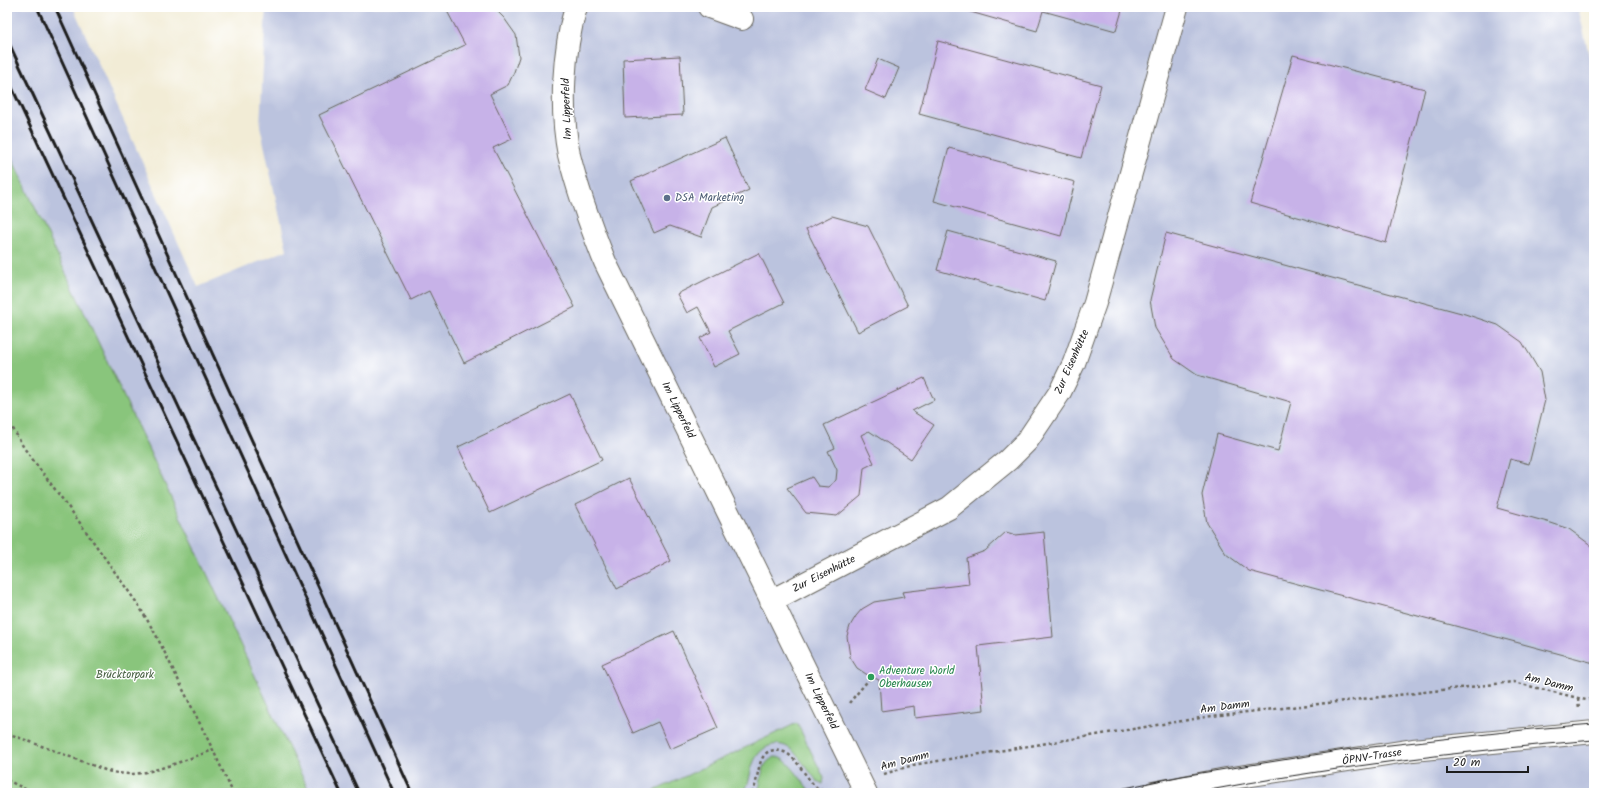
<svg xmlns="http://www.w3.org/2000/svg" width="1601" height="800" font-family="Kalam,sans-serif">
<style>
.industrial{fill:#bbc3de}
.green{fill:#89c57b;stroke:#52704c}
.building{fill:#c7b2e8}
.lines{fill:none;stroke-linecap:round;stroke-linejoin:round}
.minor-casing{stroke:#67655d;stroke-width:24}
.path{stroke:#67655d;stroke-width:2.5;stroke-dasharray:3 3;stroke-linecap:butt}
.minor{stroke:#fff;stroke-width:22}
.tram{stroke:#1c1c1c;stroke-width:1}
.rail{stroke:#1c1c1c;stroke-width:3}
.service-dot{fill:#5c6f8a;stroke:#fff;stroke-width:1.5}
.leisure-dot{fill:#2e9e5b;stroke:#fff;stroke-width:1.5}
.labels{text-anchor:middle;dominant-baseline:central;stroke-width:3;stroke-linejoin:round;paint-order:stroke}
.street-label{font-size:11px;fill:#1c1c1c;stroke:#fff}
.service-label{font-size:11px;fill:#4e5e75;stroke:#fff;text-anchor:start}
.leisure-label{font-size:11px;fill:#27864d;stroke:#fff;text-anchor:start}
.park-label{font-size:11px;fill:#486042;stroke:#fff}
</style>
<rect width="100%" height="100%" fill="#fff"/>
<filter id="ink" filterUnits="userSpaceOnUse"><feTurbulence type="fractalNoise" baseFrequency=".025" numOctaves="2"/><feDisplacementMap in="SourceGraphic" scale="8" xChannelSelector="R" yChannelSelector="G"/><feConvolveMatrix kernelMatrix="1 2 1 2 8 2 1 2 1" color-interpolation-filters="sRGB"/></filter>
<filter id="wash" filterUnits="userSpaceOnUse"><feTurbulence type="fractalNoise" baseFrequency=".012" numOctaves="4" result="noise"/><feDisplacementMap in="SourceGraphic" scale="16" xChannelSelector="R" yChannelSelector="G"/><feGaussianBlur stdDeviation="0.9" result="paint"/><feColorMatrix in="noise" values="0 0 0 0 0 0 0 0 0 0 0 0 0 0 0 0 0 1.4 0 .05"/><feComposite in="paint" operator="in"/></filter>
<g filter="url(#wash)">
<rect width="100%" height="100%" fill="#f2ecd6"/>
<path class="industrial" d="M7,7H73L198,287L287,250L260,126L266,7H1578L1594,77V793H310L7,148Z"/>
<path class="green" d="M7,148L310,793H7Z
M797,723L824,778L823,784L817,781C810,772 802,761 794,752C779,737 759,746 753,764C749,775 750,784 743,793H650Z
M775,757C789,757 802,783 812,793H757C764,779 758,764 775,757Z"/>
<g id="blocks">
<path class="building" d="M456,7H493L504,18L516,35L519,57L514,72L508,85L490,94L512,139L493,148L575,307L464,363L429,291L411,300L319,115L465,45L447,11Z
M953,7H1123L1116,31L1043,11L1037,31Z
M938,41L1101,85L1081,158L919,114Z
M1293,55L1425,89L1386,243L1250,203Z
M680,56L683,115L625,118L623,59Z
M878,59L899,68L886,99L865,90Z
M725,138L749,190L712,207L701,237L670,226L654,233L631,181Z
M949,148L1075,182L1061,236L934,201Z
M832,216L868,226L908,306L858,332L806,229Z
M948,231L1056,261L1045,301L937,270Z
M1166,233L1465,314L1498,325L1522,342L1540,372L1545,400L1529,464L1510,459L1497,508L1551,523L1569,529L1592,546L1594,550V663L1249,571L1226,554L1207,523L1202,495L1217,434L1278,451L1291,402L1197,375L1174,359L1155,328L1150,300Z
M759,253L784,303L728,331L740,354L714,367L700,338L711,332L698,307L687,313L677,294Z
M924,378L934,400L912,411L934,425L911,459L869,431L861,435L874,463L864,468L861,496L837,516L806,513L787,488L812,477L818,486L828,487L836,480L837,470L828,451L835,448L824,425Z
M570,394L602,460L490,513L458,447Z
M629,478L671,561L617,589L575,505Z
M1006,532L1016,535L1044,532L1053,637L978,646L984,710L915,718L914,706L881,711L879,680L866,674L857,668L850,657L847,636L850,626L856,616L862,609L874,602L904,597L902,592L969,584L966,558L985,551Z
M674,631L718,728L670,749L658,722L633,733L602,664Z"/>
</g>
</g>
<g filter="url(#ink)">
<use href="#blocks" fill-opacity="0" stroke="#67655d" stroke-width="1"/>
<g class="lines">
<g class="minor-casing">
<path id="minor" d="M576,7C563,51 560,110 569,155C578,192 591,227 605,262L866,793
M709,7L742,19
M771,601L949,508L1008,460L1027,441L1060,392L1074,363L1095,303L1177,7
M1153,793L1226,779L1413,750L1594,732"/>
</g>
<path class="path" d="M7,418L24,448L75,516L139,606L156,635L213,750L233,793
M7,436L12,428
M1578,698L1579,709
M849,703L871,677
M7,733L105,770C114,773 123,774 133,774C157,772 190,758 213,750
M884,774L913,765L1212,716L1513,682L1586,700L1594,699
M7,780L33,793
M752,793C761,779 754,742 784,752C800,758 810,791 826,791C829,791 833,789 835,789"/>
<use href="#minor" class="minor"/>
<path class="tram" d="M1101,793L1182,776L1345,750L1532,729L1594,724
M1193,793C1326,768 1460,751 1594,740"/>
<path class="rail" d="M37,7L394,793
M55,7L412,793
M7,39L359,793
M7,77L341,793"/>
</g>
</g>
<circle class="service-dot" cx="667" cy="198" r="4"/>
<circle class="leisure-dot" cx="871" cy="677" r="4"/>
<g class="labels">
<g class="street-label">
<text transform="translate(567 109) rotate(-92)">Im Lipperfeld</text>
<text transform="translate(1072 362) rotate(-66)">Zur Eisenhütte</text>
<text transform="translate(678 410) rotate(64)">Im Lipperfeld</text>
<text transform="translate(824 574) rotate(-27)">Zur Eisenhütte</text>
<text transform="translate(1549 683) rotate(14)">Am Damm</text>
<text transform="translate(821 701) rotate(64)">Im Lipperfeld</text>
<text transform="translate(1225 707) rotate(-7)">Am Damm</text>
<text transform="translate(1372 757) rotate(-9)">ÖPNV-Trasse</text>
<text transform="translate(905 761) rotate(-15)">Am Damm</text>
</g>
<g class="service-label">
<text x="675" y="198">DSA Marketing</text>
</g>
<g class="leisure-label">
<text x="879" y="671">Adventure World<tspan x="879" dy="13">Oberhausen</tspan></text>
</g>
<g class="park-label">
<text x="125" y="675">Brücktorpark</text>
</g>
</g>
<rect width="1601" height="800" fill="none" stroke="#fff" stroke-width="24"/>
<path d="M1447 766v6h81v-6" fill="none" stroke="#1c1c1c" stroke-width="2"/>
<text x="1453" y="766" font-size="12" fill="#1c1c1c" stroke="#ffffff" stroke-width="3" paint-order="stroke">20 m</text>
</svg>
